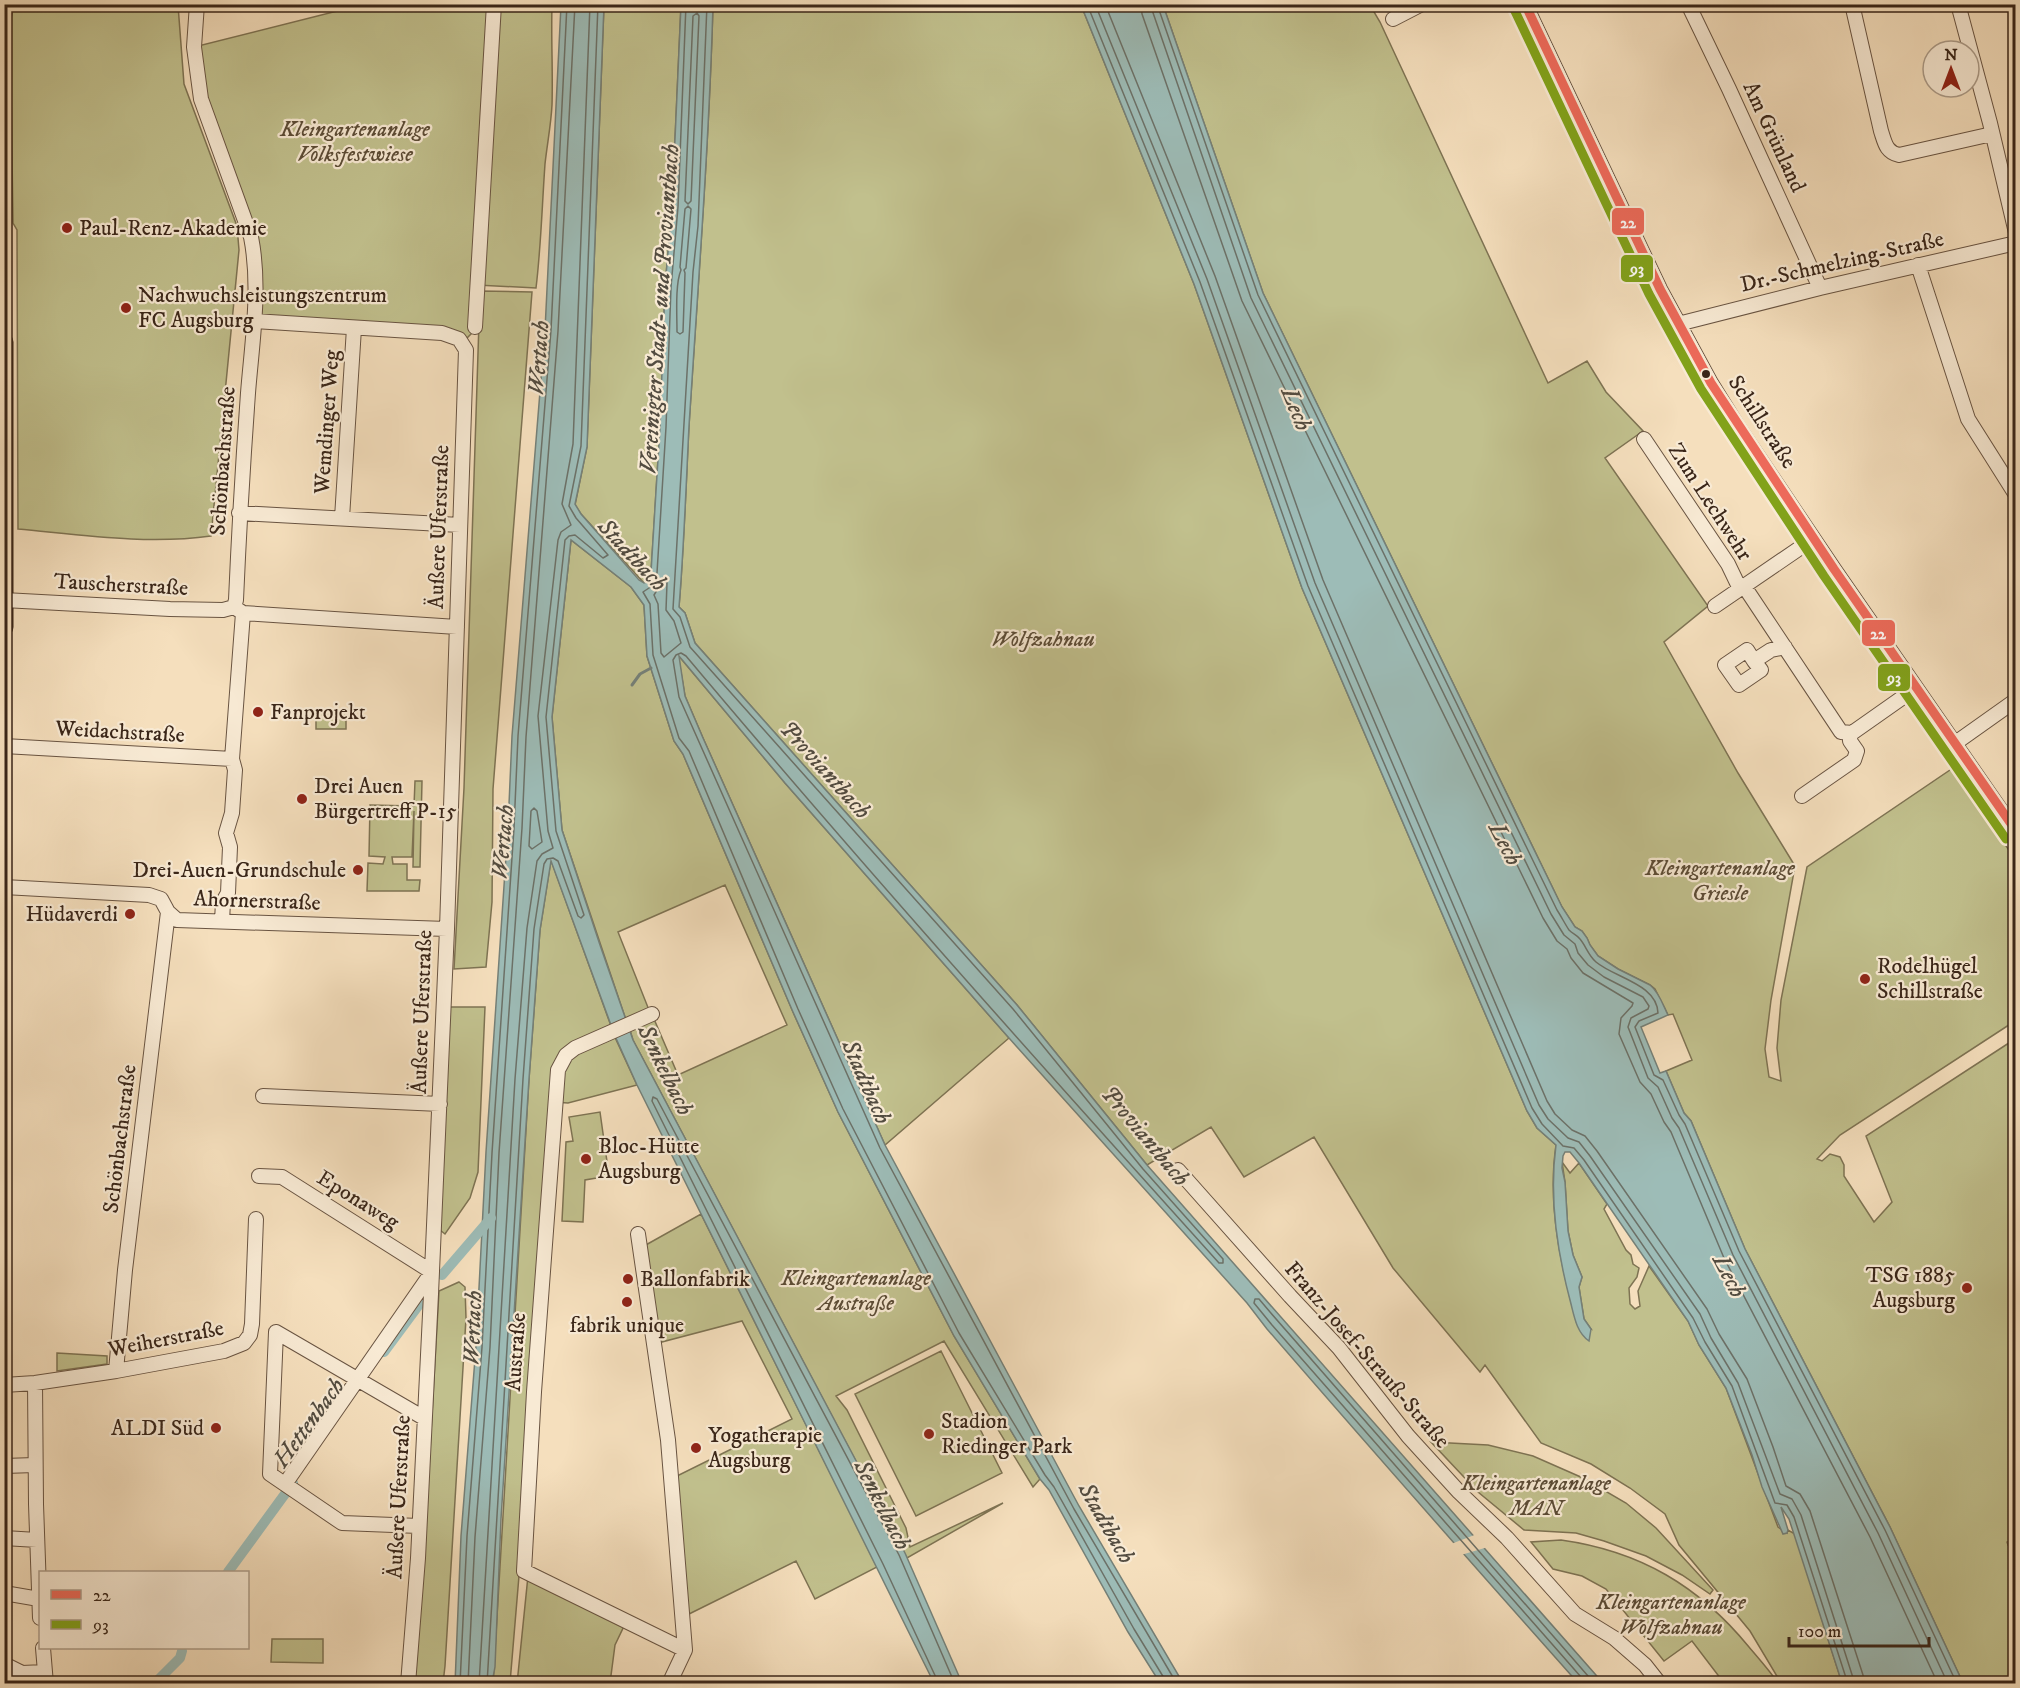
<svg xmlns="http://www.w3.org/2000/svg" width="2020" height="1688" font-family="'IM FELL DW Pica',serif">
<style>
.green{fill:#c1c08d;stroke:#7e7353;stroke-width:1.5}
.water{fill:#9dbcb7;stroke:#758078;stroke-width:1.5}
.pier{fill:#f5dfbd}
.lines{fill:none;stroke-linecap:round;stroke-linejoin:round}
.shore{stroke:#6c7168;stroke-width:1.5}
.stream{stroke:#758078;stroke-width:3}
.canal{stroke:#9dbcb7;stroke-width:10}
.minor-casing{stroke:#695442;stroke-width:16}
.major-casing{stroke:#3a2619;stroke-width:19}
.minor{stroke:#f8ead4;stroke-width:14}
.major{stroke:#f5dfbd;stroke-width:16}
.bus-1-casing{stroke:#f8ead4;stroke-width:14}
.bus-2-casing{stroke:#f8ead4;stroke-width:14}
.bus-1{stroke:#ed6a5a;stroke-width:9}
.bus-2{stroke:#82a21a;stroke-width:9}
.poi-dot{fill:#8f2418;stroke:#f8ead4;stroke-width:2}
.bus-dot{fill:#3a2619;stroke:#f8ead4;stroke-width:2}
.labels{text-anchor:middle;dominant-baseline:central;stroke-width:4.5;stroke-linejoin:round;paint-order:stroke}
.park-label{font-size:22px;font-style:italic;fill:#5c4c36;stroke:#f8ead4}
.street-label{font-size:22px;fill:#3a2619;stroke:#f8ead4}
.poi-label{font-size:22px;fill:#3a2619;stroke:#f8ead4;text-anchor:start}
.water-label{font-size:24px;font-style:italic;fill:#534c40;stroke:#f8ead4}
.line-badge{stroke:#f8ead4;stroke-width:2}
.badge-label{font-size:16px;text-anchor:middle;font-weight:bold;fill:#fff}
</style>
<rect width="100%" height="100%" fill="#f5dfbd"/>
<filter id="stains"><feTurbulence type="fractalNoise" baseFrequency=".00333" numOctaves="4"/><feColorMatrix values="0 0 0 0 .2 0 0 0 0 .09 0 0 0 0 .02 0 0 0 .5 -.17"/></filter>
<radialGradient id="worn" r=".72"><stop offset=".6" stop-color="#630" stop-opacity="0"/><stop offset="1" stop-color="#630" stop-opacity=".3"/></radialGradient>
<path class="green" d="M14,5H178L184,84L237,226L239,250L211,536C147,545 82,535 18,529L17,230L13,223L10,22Z
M361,5H552C551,38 553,71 552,105C551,125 547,145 545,164C542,206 541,247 536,288L477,285L473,332L462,343L459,339L254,321V251L201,99L194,47Z
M604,5H681L672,206L665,287L660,427L651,573L647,583H644L581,514L575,505L587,447Z
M713,5H1081L1194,284L1302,588L1527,1111L1537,1128L1556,1145C1547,1205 1561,1267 1577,1324L1591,1329L1584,1319L1579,1287L1582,1277L1573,1255L1568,1231L1565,1182L1562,1162L1570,1173L1579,1163L1607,1204L1604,1209L1626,1250L1631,1255L1633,1264L1639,1268L1637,1277L1629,1288L1630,1304L1635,1309L1640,1306L1638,1291L1649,1266L1688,1321L1699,1345L1726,1388L1778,1527L1787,1533L1788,1530L1795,1534L1842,1683H1781L1750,1631L1679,1545L1665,1514L1630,1488L1591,1464L1541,1443L1485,1365L1480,1372L1393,1268L1314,1137L1244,1177L1211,1127L1147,1165L1017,1005L695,643L685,613L679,607C684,547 686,487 689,426C698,286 709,145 713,5Z
M1163,5H1370L1380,22L1548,383L1587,361L1606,392L1643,431L1605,458L1708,606L1664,642L1738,773L1795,866L1771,1000L1765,1049L1769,1077L1781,1081L1777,1048L1781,1000L1807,867L1953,768L2015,859V1021L1840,1135L1817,1159L1822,1161L1830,1154L1840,1157L1844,1165V1176L1874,1222L1892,1202L1866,1136L2015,1039L2016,1537L2007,1542L2008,1545L2015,1542V1683H1963L1890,1527L1745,1249L1691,1121L1684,1113L1666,1071L1692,1060L1673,1014L1668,1015L1655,989L1650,985L1618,969L1598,956L1590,945L1587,938L1582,931L1575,927L1562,907L1263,293Z
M480,291L532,292L493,789L492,902L486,967L454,969L464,788Z
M571,540L631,587L644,605L647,656L674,741L683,754L793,1012L838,1112L954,1336L1040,1479L1033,1487L944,1341L836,1396L847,1410L906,1528L910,1547L1003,1503L907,1558L633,1040L630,1030L654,1019L678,1075L787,1025L725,885L618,932L649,1010L626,1020L562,830L552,717Z
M678,655L785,783L1009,1038L885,1145L703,738L685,696Z
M316,711L346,712V729H316Z
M415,781H422L420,867H413L414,811L412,857H392L393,864H407V880H420L419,891H367L368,863L383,864L385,857L369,856L370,805L414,806Z
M551,860L611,1026L563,1052L510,1683L493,1684L529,1079L540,930Z
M449,1007H485L478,1172L470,1198L445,1234L440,1230Z
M612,1031L637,1085L568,1103L554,1102L561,1062Z
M600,1112L609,1176L585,1180L583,1222L562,1221L566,1142L573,1141L569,1117Z
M701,1214L877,1567L815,1599L796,1561L687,1615L677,1476L792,1419L742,1321L658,1343L644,1246Z
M459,1282L465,1287L466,1318L445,1666L443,1683L412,1684L427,1503L439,1291Z
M941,1351L1002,1473L916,1516L855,1394Z
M57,1353L107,1356V1364L57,1371Z
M1431,1442L1488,1445L1533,1456L1583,1478L1626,1503L1656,1528L1713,1590L1710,1594L1682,1575L1646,1556L1604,1541L1576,1533L1524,1530L1478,1492Z
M1561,1540C1640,1551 1699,1586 1749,1647C1759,1659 1770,1671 1778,1683H1724L1692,1641L1664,1661L1606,1589L1582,1576L1553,1569L1531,1542Z
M528,1576L625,1624L615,1645L610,1683L517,1684Z
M272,1639H323V1663L271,1662Z"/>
<path class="water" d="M561,5H604L587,447L575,504L581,514L639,580L644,583L647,582L651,572L660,427L665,287L672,206L681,5H713C709,145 698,285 689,426C686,486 684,547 679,607L685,613L695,643L1017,1005L1147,1165L1603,1683H1578C1474,1566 1370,1448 1267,1329L1247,1303L1009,1038L785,783L679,656L685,696L703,738L885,1145L1079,1506L1183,1683H1160L1128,1632L1049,1490L1040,1479L954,1336L838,1112L793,1012L683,754L674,741L647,656L644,605L631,587L571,540L552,717L562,830L600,945L633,1040L905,1553L962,1683H934L637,1085L615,1036L551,861L540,930L529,1079L501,1519L495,1667L492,1683L455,1684L461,1536L476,1346L486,1152L508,827L512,736L545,330Z
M1081,5H1163L1263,293L1562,907L1575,927L1582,931L1587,938L1590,945L1598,956L1618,969L1650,985C1659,992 1663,1005 1668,1015L1641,1027L1660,1073L1666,1071L1684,1113L1691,1121L1745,1249L1890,1527L1963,1683H1842L1789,1519L1781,1507L1788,1530L1787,1533L1783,1534L1762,1487L1752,1455L1726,1388L1699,1345L1688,1321L1579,1163L1570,1152H1565L1563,1156L1562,1168L1565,1182L1568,1231L1573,1255L1582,1277L1579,1287L1584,1319L1591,1329L1589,1341C1576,1332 1574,1315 1570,1300C1557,1251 1549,1197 1556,1145L1537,1128L1527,1111L1302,588L1194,284Z"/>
<path class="pier" d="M1477,1534L1488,1547L1461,1555L1451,1544Z"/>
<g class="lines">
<path class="shore" d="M686,4L678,207L671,287L666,427L657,573L652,586L643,592L650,604L653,655L679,738L689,751L798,1009L843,1109L959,1333L1045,1475L1054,1487L1134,1629L1164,1678L1165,1684
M707,4L698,226L693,272L673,609L680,617L690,647L1013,1009L1143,1169L1223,1259V1263H1219C1039,1063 859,862 686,656L681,653L676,655L673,660L679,697L880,1148L1074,1509L1177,1684
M1087,4L1200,282L1308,586L1532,1108L1542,1124L1563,1146L1574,1148L1584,1160L1693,1318L1705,1342L1732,1386L1775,1503L1787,1505L1794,1517L1848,1684
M1095,4L1207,279L1315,583L1539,1105L1548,1119L1568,1138L1579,1142L1590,1156L1700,1314L1711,1338L1738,1383L1780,1494L1792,1499L1801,1515L1855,1684
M1105,4L1215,276L1323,580L1547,1101L1555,1114L1572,1130L1585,1136L1597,1151L1707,1309L1719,1334L1747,1379L1773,1447L1786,1486L1800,1494L1810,1511L1863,1675L1864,1684
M1141,4L1142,14L1242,301L1543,918L1557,941L1567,949L1571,958L1583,973L1633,1003L1632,1006L1621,1018L1619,1034L1640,1082L1651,1094L1664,1122L1671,1132L1724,1258L1870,1537L1938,1684
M1150,4L1251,298L1551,914L1564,935L1575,944L1578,953L1588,965L1604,977L1643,997L1649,1006L1648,1009L1631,1018L1628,1027L1648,1078L1658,1087L1672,1118L1679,1128L1733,1255L1878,1533L1948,1684
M1157,4L1258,295L1557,910C1561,916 1565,924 1569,930C1573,934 1577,935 1580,939C1586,946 1588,955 1596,962C1615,978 1657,984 1658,1013L1639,1021L1635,1027L1654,1075L1663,1080L1679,1115L1685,1124L1739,1251L1885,1530L1957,1684
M697,13L699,16L691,201L688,204L685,201L693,16Z
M688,206L691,209L686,268L684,270L685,273L683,332L680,334L677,332C677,315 675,284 681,270L680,267L685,209Z
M665,580L667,583L666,610L674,621L681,643L664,657L661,653L658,604L654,595L662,582Z
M534,808L537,811L542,842L532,849L529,846L531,811Z
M460,1684L467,1536L482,1347L492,1153L514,828L518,736L551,330L567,4
M468,1684L475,1537L490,1347L499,1153L522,828L526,737L558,331L575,4
M479,1684L515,1079L527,928L537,861L542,854L553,848L548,831L538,716L558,540L561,532L571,525L562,504L573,444L590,4
M487,1684L523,1079L534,929L544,864L547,859L553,858L558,861L578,916L581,918L584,915L556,831L546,717L565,540L569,536L575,535L603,558L608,555L576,518L569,506L581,446L598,4
M939,1684L883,1564L652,1101L653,1097L657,1099L899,1555L955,1684
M1582,1684L1581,1677L1272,1325L1254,1303L1255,1299H1259L1270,1312L1595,1684"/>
<path class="stream" d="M632,685L640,674L651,668"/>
<path class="canal" d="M442,1275L491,1218
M384,1352L424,1298
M228,1572L293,1483
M154,1684L180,1658L182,1651"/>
<g class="minor-casing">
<path id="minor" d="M197,4L194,47L201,99L251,237C261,288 252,342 248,393C243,462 239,531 236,600L234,607
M1525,4L1660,289L1711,383L1737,425L1834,569L2016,832
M1688,4L1729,89L1820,288
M1852,4L1881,131C1885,143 1886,152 1899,155L1992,134
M1958,4L1990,123L2016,233
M1393,19L1422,4
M1918,265L1968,419L2016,495
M254,321L442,333L459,339L466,350L447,929L431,1294L418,1558L408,1684
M1678,324L1820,288L2016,243
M475,327L494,4
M1644,439L1728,564L1740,589
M239,513L460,525
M342,518L354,328
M1744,586L1841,732L1852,733L1916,688
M4,600L170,609L223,610L234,607
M1715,606L1813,539
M243,613L457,627
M1754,661L1761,670L1739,685L1725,665L1747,650L1754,661L1771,650L1785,647
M1954,744L2016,700
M4,746L232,759
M1802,796L1854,760L1857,751L1850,741V733
M4,887L149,895L161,899L168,912L177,920L447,929
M222,921L223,902L228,893L230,847L226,833L232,813L235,770L232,759L243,613L234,607
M652,1014L575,1048L566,1055L558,1070L534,1392L524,1571L685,1650
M263,1096L440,1104
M1178,1170L1290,1296L1339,1348L1408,1436L1459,1492L1507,1538L1575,1614L1614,1638L1645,1665L1660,1684
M259,1176L282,1177L432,1272L285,1484
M638,1234L668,1440L685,1650L669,1684
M116,1371L125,1270L168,912
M35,1383L36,1504L40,1618
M4,1385L35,1383L116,1371L224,1351L244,1343L250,1335L252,1324L256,1219
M4,1466L35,1465
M419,1526L342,1523L270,1474L276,1332L424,1418
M4,1538L37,1540
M4,1593L39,1599
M43,1648L46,1684
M4,1664L22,1673L45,1672"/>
</g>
<g class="major-casing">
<path id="major" d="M4,342V627"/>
</g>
<use href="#minor" class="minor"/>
<use href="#major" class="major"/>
<g class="bus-1-casing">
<path id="bus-1" d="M1525,4L1660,289L1711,383L1834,569L2016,831"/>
</g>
<g class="bus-2-casing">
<path id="bus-2" d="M1514,9L1649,294L1701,389L1824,576L2006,839"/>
</g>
<use href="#bus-1" class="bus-1"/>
<use href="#bus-2" class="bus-2"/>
</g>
<g class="poi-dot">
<circle cx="67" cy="228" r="6"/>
<circle cx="126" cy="308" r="6"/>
<circle cx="258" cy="712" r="6"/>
<circle cx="302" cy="799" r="6"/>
<circle cx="358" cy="870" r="6"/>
<circle cx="130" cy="914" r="6"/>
<circle cx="1865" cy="979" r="6"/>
<circle cx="586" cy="1159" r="6"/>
<circle cx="628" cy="1279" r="6"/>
<circle cx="1967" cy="1288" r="6"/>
<circle cx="627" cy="1302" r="6"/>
<circle cx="216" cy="1428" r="6"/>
<circle cx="929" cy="1434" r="6"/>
<circle cx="696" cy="1448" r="6"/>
</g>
<circle class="bus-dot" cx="1706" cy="374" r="5"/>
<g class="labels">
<g class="park-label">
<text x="355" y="129">Kleingartenanlage<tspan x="355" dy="25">Volksfestwiese</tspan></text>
<text x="1043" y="639">Wolfzahnau</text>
<text x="1720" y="868">Kleingartenanlage<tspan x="1720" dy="25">Griesle</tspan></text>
<text x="856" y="1278">Kleingartenanlage<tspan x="856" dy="25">Austraße</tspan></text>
<text x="1536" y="1483">Kleingartenanlage<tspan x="1536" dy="25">MAN</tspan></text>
<text x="1671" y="1602">Kleingartenanlage<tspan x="1671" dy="25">Wolfzahnau</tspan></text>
</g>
<g class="street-label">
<text transform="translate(1774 137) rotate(65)">Am Grünland</text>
<text transform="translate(1842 262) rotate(-13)">Dr.-Schmelzing-Straße</text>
<text transform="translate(327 422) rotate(-86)">Wemdinger Weg</text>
<text transform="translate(1762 422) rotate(57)">Schillstraße</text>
<text transform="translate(223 461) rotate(-86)">Schönbachstraße</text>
<text transform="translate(1710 502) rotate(57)">Zum Lechwehr</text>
<text transform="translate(439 527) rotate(-88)">Äußere Uferstraße</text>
<text transform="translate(121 585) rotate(3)">Tauscherstraße</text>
<text transform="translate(120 732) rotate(3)">Weidachstraße</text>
<text transform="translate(257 901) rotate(2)">Ahornerstraße</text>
<text transform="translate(422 1012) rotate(-88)">Äußere Uferstraße</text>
<text transform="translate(120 1139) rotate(-83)">Schönbachstraße</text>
<text transform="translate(358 1200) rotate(32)">Eponaweg</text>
<text transform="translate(166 1339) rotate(-11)">Weiherstraße</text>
<text transform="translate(516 1352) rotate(-86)">Austraße</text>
<text transform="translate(1367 1355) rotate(49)">Franz-Josef-Strauß-Straße</text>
<text transform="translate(399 1497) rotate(-87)">Äußere Uferstraße</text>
</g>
<g class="poi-label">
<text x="79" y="228">Paul-Renz-Akademie</text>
<text x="138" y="295">Nachwuchsleistungszentrum<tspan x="138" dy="25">FC Augsburg</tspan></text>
<text x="270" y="712">Fanprojekt</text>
<text x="314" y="786">Drei Auen<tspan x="314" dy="25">Bürgertreff P-15</tspan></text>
<text x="346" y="870" text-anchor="end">Drei-Auen-Grundschule</text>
<text x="118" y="914" text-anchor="end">Hüdaverdi</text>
<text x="1877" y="966">Rodelhügel<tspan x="1877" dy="25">Schillstraße</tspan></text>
<text x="598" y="1146">Bloc-Hütte<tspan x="598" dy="25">Augsburg</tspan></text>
<text x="1955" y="1275" text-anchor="end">TSG 1885<tspan x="1955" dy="25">Augsburg</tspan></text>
<text x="640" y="1279">Ballonfabrik</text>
<text x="627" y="1325" text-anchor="middle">fabrik unique</text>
<text x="941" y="1421">Stadion<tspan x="941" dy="25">Riedinger Park</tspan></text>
<text x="204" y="1428" text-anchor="end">ALDI Süd</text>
<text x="708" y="1435">Yogatherapie<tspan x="708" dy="25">Augsburg</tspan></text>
</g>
<g class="water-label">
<text transform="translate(660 309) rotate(-86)">Vereinigter Stadt- und Proviantbach</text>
<text transform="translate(539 358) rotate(-86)">Wertach</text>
<text transform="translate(1296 409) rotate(68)">Lech</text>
<text transform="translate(632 555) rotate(47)">Stadtbach</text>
<text transform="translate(825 770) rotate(48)">Proviantbach</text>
<text transform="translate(503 842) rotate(-85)">Wertach</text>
<text transform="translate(1505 844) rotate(63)">Lech</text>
<text transform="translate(665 1070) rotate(64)">Senkelbach</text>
<text transform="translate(866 1082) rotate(66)">Stadtbach</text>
<text transform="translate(1145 1136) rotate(50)">Proviantbach</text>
<text transform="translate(1729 1276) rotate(63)">Lech</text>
<text transform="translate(473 1328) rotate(-88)">Wertach</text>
<text transform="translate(309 1423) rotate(-54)">Hettenbach</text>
<text transform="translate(882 1505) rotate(63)">Senkelbach</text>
<text transform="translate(1106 1523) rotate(60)">Stadtbach</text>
</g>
</g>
<g class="line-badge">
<rect x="1611" y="207" width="34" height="29" rx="6" fill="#ed6a5a"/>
<rect x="1620" y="254" width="34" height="29" rx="6" fill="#82a21a"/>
<rect x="1861" y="619" width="35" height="28" rx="6" fill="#ed6a5a"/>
<rect x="1877" y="663" width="34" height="29" rx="6" fill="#82a21a"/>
</g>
<g class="badge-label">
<text x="1628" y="228">22</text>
<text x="1637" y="274">93</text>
<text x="1878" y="639">22</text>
<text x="1894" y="683">93</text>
</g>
<rect width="2020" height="1688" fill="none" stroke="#f5dfbd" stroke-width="24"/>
<rect x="6" y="6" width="2008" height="1676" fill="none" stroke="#3a2619" stroke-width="3"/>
<rect x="12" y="12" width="1996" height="1664" fill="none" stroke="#3a2619" stroke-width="1.5"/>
<rect x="39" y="1571" width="210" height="78" fill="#f8ead4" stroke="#ac9c89" stroke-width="1.5"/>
<rect x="51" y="1590" width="30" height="9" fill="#ed6a5a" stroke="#ac9c89" stroke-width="1.5"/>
<text x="93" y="1601" font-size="18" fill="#3a2619">22</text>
<rect x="51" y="1620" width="30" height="9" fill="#82a21a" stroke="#ac9c89" stroke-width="1.5"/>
<text x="93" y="1631" font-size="18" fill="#3a2619">93</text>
<g transform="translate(1951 69)"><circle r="28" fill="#f8ead4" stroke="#ac9c89" stroke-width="1.5"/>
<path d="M0-4.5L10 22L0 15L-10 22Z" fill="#8f2418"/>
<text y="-9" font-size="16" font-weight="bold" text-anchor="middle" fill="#3a2619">N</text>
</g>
<path d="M1789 1637v9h140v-9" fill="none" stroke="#3a2619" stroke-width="3"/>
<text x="1798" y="1637" font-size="18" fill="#3a2619" stroke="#f8ead4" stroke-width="4.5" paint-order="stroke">100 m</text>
<rect width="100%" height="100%" filter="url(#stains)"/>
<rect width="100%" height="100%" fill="url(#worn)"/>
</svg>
